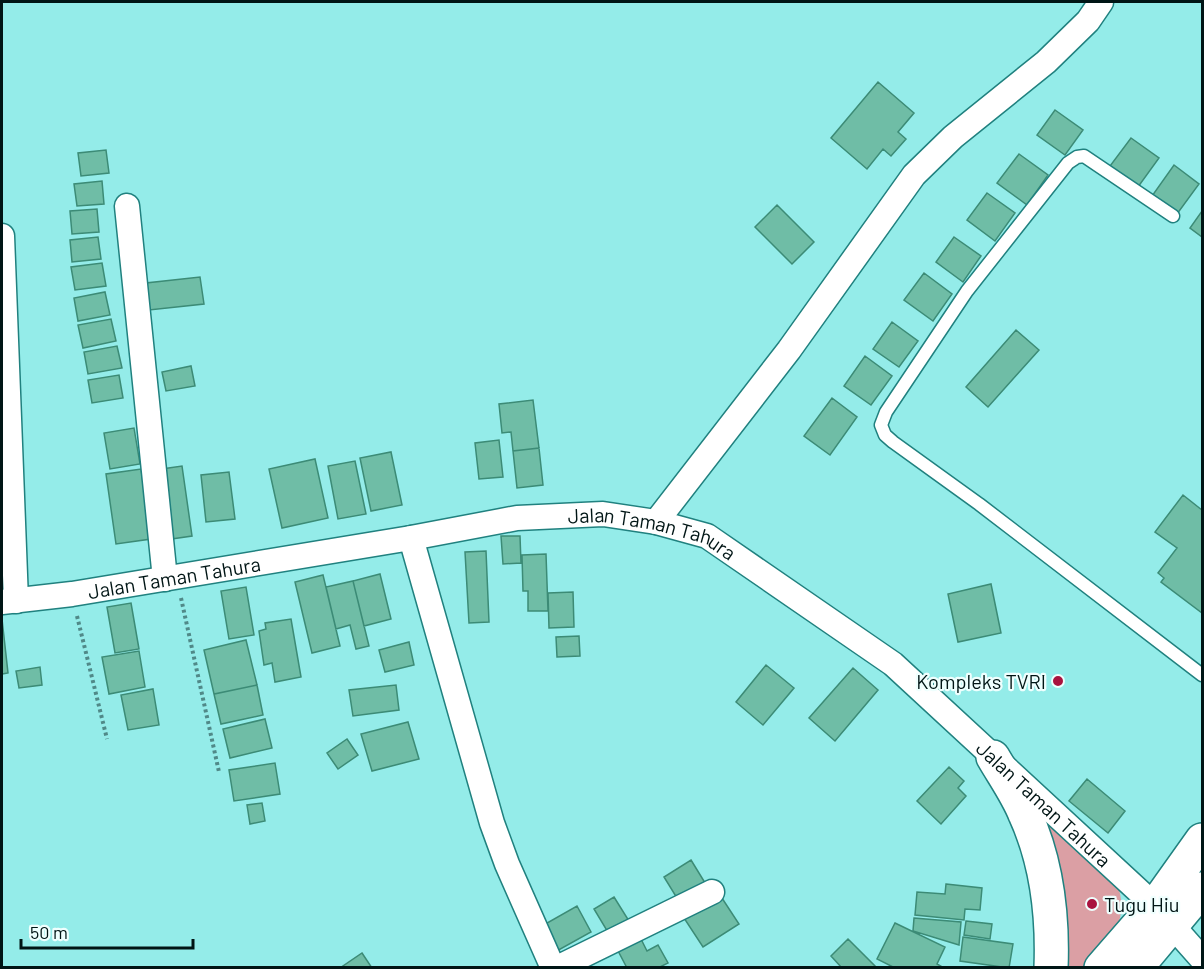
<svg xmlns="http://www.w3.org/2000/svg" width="1204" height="969" font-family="Barlow,sans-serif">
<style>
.green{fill:#db9fa4}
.building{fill:#6fbda6;stroke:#3c8b76;stroke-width:1.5}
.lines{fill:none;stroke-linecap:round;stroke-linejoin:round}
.lane-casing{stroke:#20817f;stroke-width:15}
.street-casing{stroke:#20817f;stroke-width:27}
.highway-casing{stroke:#20817f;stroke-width:36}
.path{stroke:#508988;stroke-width:4;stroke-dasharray:3 3;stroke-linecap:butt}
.lane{stroke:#fff;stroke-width:12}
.street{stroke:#fff;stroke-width:24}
.highway{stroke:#fff;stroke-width:33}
.poi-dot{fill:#a9133f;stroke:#effffe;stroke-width:2}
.labels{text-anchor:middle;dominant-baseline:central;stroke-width:4.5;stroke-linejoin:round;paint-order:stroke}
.street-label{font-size:20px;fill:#001515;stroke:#effffe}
.poi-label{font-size:20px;fill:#001515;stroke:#effffe;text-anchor:end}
</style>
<rect width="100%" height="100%" fill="#94ece9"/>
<path class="green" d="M1046,819L1116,881C1132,920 1110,940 1088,967H1061L1044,823Z"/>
<path class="building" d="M878,82L914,113L898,132L906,139L891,156L883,149L867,169L831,138Z
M1055,110L1083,130L1065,155L1037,135Z
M1131,138L1159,158L1138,187L1110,166Z
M106,150L109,173L81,176L78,153Z
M1019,154L1048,175L1027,205L997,183Z
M1174,165L1199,184L1177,214L1152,196Z
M102,181L104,204L77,206L74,184Z
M987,193L1015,213L995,241L967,220Z
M777,205L814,242L792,264L755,227Z
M97,209L99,232L72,234L70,211Z
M1202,211V237L1190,228Z
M98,237L101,259L72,262L70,240Z
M954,237L981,256L963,282L936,262Z
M102,263L106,286L75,290L71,267Z
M924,273L952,294L933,321L904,300Z
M200,277L204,304L149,310L146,283Z
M105,292L110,315L78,321L74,298Z
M111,319L116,341L83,348L78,325Z
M892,322L918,341L899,367L873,349Z
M1016,330L1039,350L988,407L966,387Z
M117,346L122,368L88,374L84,352Z
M865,356L892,376L871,405L844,386Z
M191,366L195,386L166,391L162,372Z
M119,375L123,398L92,403L88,380Z
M832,398L857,417L830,455L804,436Z
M533,400L539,448L513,451L511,432L502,433L499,404Z
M134,428L140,464L110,469L104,433Z
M499,440L503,477L479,479L475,443Z
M539,448L543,485L517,488L513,451Z
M391,452L402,505L371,511L360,458Z
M315,459L328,518L282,528L269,469Z
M355,461L366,514L338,519L328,466Z
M182,466L192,536L158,541L148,471Z
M141,469L151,539L116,544L106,474Z
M229,472L235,519L206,522L201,475Z
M1183,495L1202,510V613L1161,582L1164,578L1158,573L1177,548L1155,532Z
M501,536H520L521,563L503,564Z
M486,551L489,622L469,623L465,552Z
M546,554L548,611H528V591H523L522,555Z
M380,574L391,619L364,626L353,581Z
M323,575L340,646L312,653L295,582Z
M353,581L369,646L356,649L350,625L336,629L326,587Z
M991,584L1001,633L958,642L948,594Z
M246,587L254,635L229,639L221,591Z
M573,592L574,627L549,628L548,593Z
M131,603L139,649L115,653L107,607Z
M2,619L8,673L2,674Z
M291,619L301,677L275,682L272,663L264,665L259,631L266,629L265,623Z
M579,636L580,656L557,657L556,637Z
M246,640L257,685L214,694L204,650Z
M409,642L414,665L385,672L379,650Z
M139,651L145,687L109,694L102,657Z
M766,665L794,688L763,725L736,702Z
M40,667L42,685L19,688L16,671Z
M853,668L878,690L835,741L809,718Z
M257,685L263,715L221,724L214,694Z
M396,685L399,710L353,716L349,690Z
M153,689L159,725L128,730L121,695Z
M265,719L272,748L230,758L223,729Z
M408,722L419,759L372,771L361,734Z
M347,739L358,755L338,769L327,753Z
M275,763L280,794L234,801L229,770Z
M949,767L964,781L958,788L966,796L941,824L917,801Z
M1087,779L1125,811L1108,833L1069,801Z
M262,803L265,821L250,824L247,805Z
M691,860L707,886L680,903L664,877Z
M946,884L982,888L980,910L965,909L964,920L915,915L917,892L945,894Z
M718,892L739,924L703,947L682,915Z
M614,897L629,921L609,934L594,909Z
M577,906L591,932L555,952L540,927Z
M914,918L961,922L959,945L913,931Z
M966,921L992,924L990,939L964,935Z
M895,923L945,947L937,964L944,968H895L877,959Z
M638,933L647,951L658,945L668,963L658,968H627L615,945Z
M963,937L1013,944L1009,968L960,961Z
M848,939L875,966L874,968H842L831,956Z
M362,953L372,968H340Z"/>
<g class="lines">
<g class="lane-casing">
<path id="lane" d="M1173,216L1084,156L1077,157L1068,163L967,291L886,412L881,425L885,435L893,442L979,504L1202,675"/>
</g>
<g class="street-casing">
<g id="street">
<path d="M127,206L165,579"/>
<path d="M2,236L16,601"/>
<path d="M656,522L789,350L914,175L953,137L1046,62L1088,21L1101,2"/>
<path d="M411,538L492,823L507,864L553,968"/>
<path id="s1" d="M2,602L72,594L411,538L517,518L603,514L656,522L707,536L893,664L1155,906L1202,959"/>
<path d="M557,968L712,892"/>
</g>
</g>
<g class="highway-casing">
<path id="highway" d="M993,757C1004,776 1017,794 1025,814C1047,862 1053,916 1051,968
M1101,968L1155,906L1202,840
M1136,968L1202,889"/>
</g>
<path class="path" d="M181,598L219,772
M77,616L107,739"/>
<use href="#lane" class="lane"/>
<use href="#street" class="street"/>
<use href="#highway" class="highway"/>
</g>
<g class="poi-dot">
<circle cx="1058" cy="681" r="6"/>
<circle cx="1092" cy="904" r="6"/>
</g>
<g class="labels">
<g class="street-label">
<text stroke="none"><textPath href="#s1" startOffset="660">Jalan Taman Tahura</textPath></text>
<text stroke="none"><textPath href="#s1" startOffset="174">Jalan Taman Tahura</textPath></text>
<text stroke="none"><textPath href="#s1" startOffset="1146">Jalan Taman Tahura</textPath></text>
</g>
<g class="poi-label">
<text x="1046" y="681">Kompleks TVRI</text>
<text x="1104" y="904" text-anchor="start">Tugu Hiu</text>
</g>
</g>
<rect width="1204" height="969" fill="none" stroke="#001515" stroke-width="6"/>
<path d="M21 939v9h172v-9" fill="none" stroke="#001515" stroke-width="3"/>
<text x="30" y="939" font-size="18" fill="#001515" stroke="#effffe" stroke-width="4.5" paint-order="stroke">50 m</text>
</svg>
